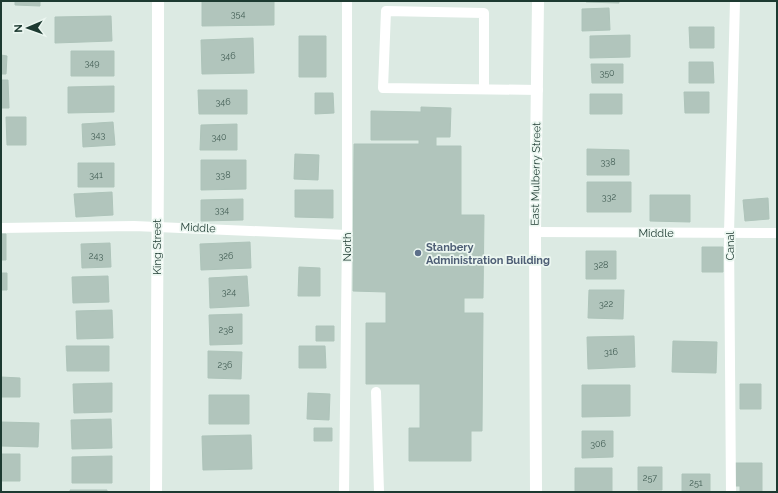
<svg xmlns="http://www.w3.org/2000/svg" width="778" height="493" font-family="Raleway,sans-serif">
<style>
.building{fill:#b1c5bc;stroke:#aec4ba}
.lines{fill:none;stroke-linecap:round;stroke-linejoin:round}
.service{stroke:#fff;stroke-width:10}
.minor{stroke:#fff;stroke-width:12}
.service-dot{fill:#5c6f8a;stroke:#ecf7f1;stroke-width:1.5}
.labels{text-anchor:middle;dominant-baseline:central;stroke-width:3.5;stroke-linejoin:round;paint-order:stroke}
.number-label{font-size:9px;fill:#425d54}
.street-label{font-size:11px;fill:#1d3a31;stroke:#ecf7f1}
.service-label{font-size:11px;font-weight:bold;fill:#4e5e75;stroke:#ecf7f1;text-anchor:start}
</style>
<rect width="100%" height="100%" fill="#dceae3"/>
<path class="building" d="M15,1H40V6L15,5Z
M202,1H242V2H274V25L202,26Z
M586,1H619V3L586,2Z
M609,8L610,30L582,31V9Z
M111,16L112,41L55,43V17Z
M689,27H714V48H690Z
M630,35V57L590,58V36Z
M299,36H326V77H299Z
M253,38L254,73L202,74L201,40Z
M71,51H114V76H71Z
M1,55L7,56L6,74H1Z
M689,62H713L714,83H689Z
M591,64H623V83H592Z
M1,80H8L9,108H1Z
M114,86V112L68,113V87Z
M198,90H247V114H199Z
M684,92H709V113H685Z
M315,93H333L334,113L315,114Z
M590,94H622V114H590Z
M421,107L451,108L450,137H436V146H461V215H484L483,298H464V313H483L482,431H471V461H409V428H420V384H366V323H386V292L353,291L354,144H419V140H371V111L421,112Z
M6,117H26V145H7Z
M113,122L115,145L83,147L82,124Z
M237,124V150H200L201,125Z
M587,149L629,150V175H587Z
M295,154L319,155L318,180L294,179Z
M201,160H246V189L201,190Z
M78,163H114V187H78Z
M587,182H631V212H587Z
M295,190H333V218L295,217Z
M112,192L113,215L76,217L74,194Z
M650,195H690V222L650,221Z
M768,198L769,219L745,221L743,200Z
M243,199V220L201,221V200Z
M1,234H6V260H1Z
M250,242L251,268L201,270L200,244Z
M110,243L111,267L82,268L81,244Z
M702,247H723V272H702Z
M586,251H616V279H586Z
M299,267L320,268V296H298Z
M1,273H7V290H1Z
M108,276L109,302L73,303L72,277Z
M247,276L249,306L210,308L209,278Z
M589,290H624L623,319L588,318Z
M112,310L113,338L77,339L76,311Z
M242,314V344L210,345L209,315Z
M316,326H334V341H316Z
M634,336L635,367L588,369L587,337Z
M673,341L717,342L716,373L672,372Z
M66,346H109V371H67Z
M299,346H325L326,368H299Z
M208,351L242,352L241,379L208,378Z
M1,377L20,378V397H1Z
M112,383V412L74,413L73,384Z
M740,384H761V409H740Z
M582,385H630V416L582,417Z
M308,393L330,394L329,420L307,419Z
M209,395H249V424H209Z
M111,419L112,448L72,449L71,420Z
M1,422L39,423L38,447L1,446Z
M314,428H332V441H314Z
M582,431H613V457L582,458Z
M251,435L252,469L203,470L202,436Z
M1,454H20V481H1Z
M112,456V483H72V457Z
M735,463H762V492H740V486H735Z
M638,467H662V490H638Z
M575,468H612V492H575Z
M682,474H710V492H682Z
M70,490H107V492H70Z"/>
<g class="lines">
<path class="service" d="M484,89V13L386,11L383,88L538,90
M1,228L134,226L347,235
M535,232L777,233
M376,392L379,492
M344,492L347,235V1
M731,492L729,233L735,1"/>
<path class="minor" d="M156,492L158,164V1
M536,492L535,232L538,1"/>
</g>
<circle class="service-dot" cx="418" cy="253" r="4"/>
<g class="labels">
<g class="number-label">
<text x="238" y="14">354</text>
<text x="228" y="56">346</text>
<text x="92" y="63">349</text>
<text x="607" y="73">350</text>
<text x="223" y="102">346</text>
<text x="98" y="135">343</text>
<text x="219" y="137">340</text>
<text x="608" y="162">338</text>
<text x="96" y="175">341</text>
<text x="223" y="175">338</text>
<text x="609" y="197">332</text>
<text x="222" y="210">334</text>
<text x="96" y="256">243</text>
<text x="226" y="256">326</text>
<text x="601" y="265">328</text>
<text x="229" y="292">324</text>
<text x="606" y="304">322</text>
<text x="226" y="330">238</text>
<text x="611" y="352">316</text>
<text x="225" y="365">236</text>
<text x="598" y="444">306</text>
<text x="650" y="478">257</text>
<text x="696" y="483">251</text>
</g>
<g class="street-label">
<text transform="translate(536 174) rotate(-89)">East Mulberry Street</text>
<text transform="translate(198 228) rotate(3)">Middle</text>
<text x="656" y="233">Middle</text>
<text transform="translate(730 246) rotate(-90)">Canal</text>
<text transform="translate(157 247) rotate(-90)">King Street</text>
<text transform="translate(347 247) rotate(-90)">North</text>
</g>
<g class="service-label">
<text x="426" y="247">Stanbery<tspan x="426" dy="13">Administration Building</tspan></text>
</g>
</g>
<rect width="778" height="493" fill="none" stroke="#1d3a31" stroke-width="4"/>
<g transform="translate(28 28) rotate(268)" stroke="#ecf7f1" stroke-width="3" paint-order="stroke">
<path d="M0-3L7 15L0 10L-7 15Z" fill="#1d3a31"/>
<text y="-6" font-size="11" font-weight="bold" text-anchor="middle" fill="#1d3a31">N</text>
</g>
</svg>
